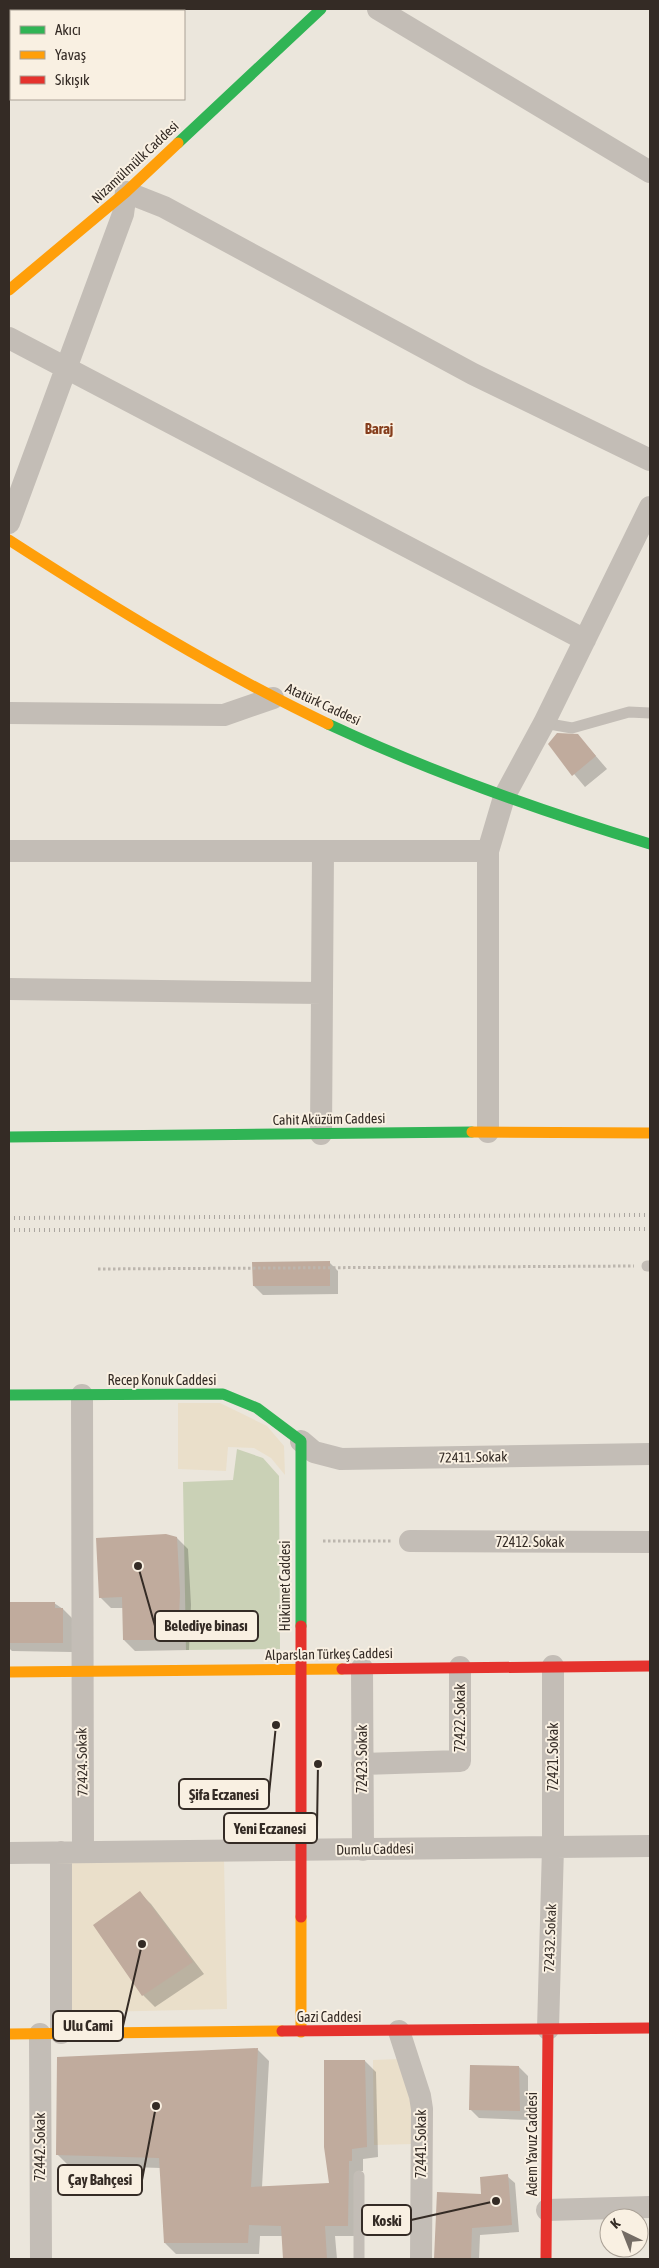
<svg xmlns="http://www.w3.org/2000/svg" width="659" height="2268" font-family="'Asap Condensed',sans-serif">
<style>
.green{fill:#cad1b6}
.plaza{fill:#eadfca}
.shadow{fill:#0003}
.building{fill:#c0ab9d}
.lines{fill:none;stroke-linecap:round;stroke-linejoin:round}
.path{stroke:#bcb6ae;stroke-width:3;stroke-dasharray:2.5 2.5;stroke-linecap:butt}
.lane{stroke:#c3bdb6;stroke-width:11}
.street{stroke:#c3bdb6;stroke-width:22}
.fast{stroke:#30b455;stroke-width:11}
.slow{stroke:#ff9f0a;stroke-width:11}
.jam{stroke:#e5322d;stroke-width:11}
.rail{stroke:#aba6a0;stroke-width:4;stroke-dasharray:1 4;stroke-linecap:butt}
.labels{text-anchor:middle;dominant-baseline:central;stroke-width:4;stroke-linejoin:round;paint-order:stroke}
.street-label{font-size:14px;fill:#342b25;stroke:#f9f0e2}
.neighbourhood-label{font-size:15px;font-weight:bold;fill:#853d1c;stroke:#f9f0e2}
.leader{fill:none;stroke:#342b25;stroke-width:2}
.callout-dot{fill:#342b25;stroke:#f9f0e2;stroke-width:2}
.callout{fill:#f9f0e2;stroke:#342b25;stroke-width:2}
.callout-label{font-size:15px;text-anchor:middle;font-weight:bold;fill:#342b25}
</style>
<rect width="100%" height="100%" fill="#ebe6dc"/>
<path class="green" d="M237,1449L263,1458L279,1476L280,1649L186,1650L183,1482L233,1480Z"/>
<path class="plaza" d="M178,1403H220L267,1426L284,1446L285,1475L271,1458L254,1448L228,1447L226,1471L178,1469Z
M224,1859L227,2009L56,2013L53,1863Z
M399,2059L413,2097L414,2144L374,2145L373,2060Z"/>
<path class="shadow" d="M549,744L589,748L607,769L585,787Z
M329,1262L338,1271V1294L263,1295L254,1286Z
M177,1538L188,1549L191,1605L189,1650L135,1651L124,1640V1608H111L100,1597Z
M9,1603H54L63,1609L72,1618V1652L12,1651L9,1648Z
M139,1892L151,1904L204,1974L155,2007L143,1995Z
M258,2050L269,2061L262,2187L331,2184L365,2061L376,2072L378,2157L363,2159V2171H360L358,2236H335L337,2259H284L283,2236H260L259,2254H176L165,2243L161,2168L68,2165L57,2154Z
M519,2067L528,2076V2120L479,2118L470,2109Z
M507,2176L515,2183L519,2232L480,2235L479,2259H436L482,2196Z"/>
<path class="building" d="M557,733L578,734L596,756L572,776L548,744Z
M330,1261V1286H253L252,1262Z
M166,1534L177,1537L180,1593L178,1640H123L122,1597L99,1598L96,1538Z
M9,1602H55V1608H63V1643H9Z
M140,1891L193,1962L142,1996L93,1925Z
M258,2048L251,2187L329,2183L324,2147V2060H365L367,2147L352,2149V2161H349L348,2226H325L327,2259H283L281,2226L249,2225L248,2243H164L159,2158L56,2155L57,2057Z
M470,2065L519,2066L520,2111L469,2110Z
M508,2174L512,2225L472,2228L471,2259H434L437,2192L481,2194L480,2177Z"/>
<g class="lines">
<path class="path" d="M98,1269L634,1266
M323,1541H392"/>
<path class="lane" d="M544,723L572,728L629,712L650,713
M647,1266H650
M359,2259V2176"/>
<path class="street" d="M378,9L650,172
M25,11L28,9
M9,25L11,23
M9,338L585,640
M9,523L123,214L126,192L164,207L473,374L650,460
M9,713L224,715L273,698
M9,851H488
M9,989L322,993
M488,1132V851L504,797L544,723L650,507
M321,1134L323,851
M82,1395L83,1852
M301,1441L314,1452L341,1459L650,1454
M410,1541L650,1542
M362,1668L363,1850
M362,1764L460,1761V1667
M61,1852V2033
M9,1853L650,1846
M548,2029L553,1847V1666
M399,2031L420,2096L422,2109L421,2259
M40,2034L41,2259
M547,2210L650,2207"/>
<path class="fast" d="M178,143L321,9
M328,724C433,773 540,811 650,844
M9,1137L472,1132
M9,1395L223,1394L257,1408L301,1441V1626"/>
<path class="slow" d="M9,290L126,192L178,143
M9,540C113,607 217,671 328,724
M472,1132L650,1133
M9,1672L342,1669
M301,1917V2032
M9,2034L282,2031"/>
<path class="jam" d="M301,1626V1917
M342,1669L650,1666
M282,2031L650,2028
M546,2259L548,2029"/>
<path class="rail" d="M9,1218L650,1215
M9,1230L650,1229"/>
</g>
<g class="labels">
<g class="street-label">
<text transform="translate(135 162) rotate(-43)">Nizamülmülk Caddesi</text>
<text transform="translate(323 704) rotate(25)">Atatürk Caddesi</text>
<text transform="translate(329 1119) rotate(-1)">Cahit Aküzüm Caddesi</text>
<text x="162" y="1380">Recep Konuk Caddesi</text>
<text transform="translate(473 1457) rotate(-1)">72411. Sokak</text>
<text x="530" y="1542">72412. Sokak</text>
<text transform="translate(285 1586) rotate(-90)">Hükümet Caddesi</text>
<text transform="translate(329 1654) rotate(-1)">Alparslan Türkeş Caddesi</text>
<text transform="translate(460 1718) rotate(-90)">72422. Sokak</text>
<text transform="translate(553 1757) rotate(-90)">72421. Sokak</text>
<text transform="translate(362 1759) rotate(-90)">72423. Sokak</text>
<text transform="translate(82 1762) rotate(-91)">72424. Sokak</text>
<text transform="translate(375 1849) rotate(-1)">Dumlu Caddesi</text>
<text transform="translate(550 1938) rotate(-88)">72432. Sokak</text>
<text x="329" y="2017">Gazi Caddesi</text>
<text transform="translate(421 2144) rotate(-90)">72441. Sokak</text>
<text transform="translate(532 2144) rotate(-90)">Adem Yavuz Caddesi</text>
<text transform="translate(40 2147) rotate(-90)">72442. Sokak</text>
</g>
<g class="neighbourhood-label">
<text x="379" y="428">Baraj</text>
</g>
</g>
<path class="leader" d="M138 1566L155 1626M276 1725L269 1794M318 1764L317 1828M142 1944L123 2026M156 2106L142 2180M496 2201L411 2220"/>
<g class="callout-dot">
<circle cx="138" cy="1566" r="5"/>
<circle cx="276" cy="1725" r="5"/>
<circle cx="318" cy="1764" r="5"/>
<circle cx="142" cy="1944" r="5"/>
<circle cx="156" cy="2106" r="5"/>
<circle cx="496" cy="2201" r="5"/>
</g>
<g class="callout">
<rect x="155" y="1611" width="103" height="30" rx="5"/>
<rect x="179" y="1779" width="90" height="30" rx="5"/>
<rect x="224" y="1813" width="93" height="30" rx="5"/>
<rect x="53" y="2011" width="70" height="30" rx="5"/>
<rect x="58" y="2165" width="84" height="30" rx="5"/>
<rect x="362" y="2205" width="49" height="30" rx="5"/>
</g>
<g class="callout-label">
<text x="206" y="1631">Belediye binası</text>
<text x="224" y="1800">Şifa Eczanesi</text>
<text x="270" y="1834">Yeni Eczanesi</text>
<text x="88" y="2031">Ulu Cami</text>
<text x="100" y="2185">Çay Bahçesi</text>
<text x="387" y="2226">Koski</text>
</g>
<rect width="659" height="2268" fill="none" stroke="#342b25" stroke-width="20"/>
<rect x="10" y="10" width="175" height="90" fill="#f9f0e2" stroke="#aaa196"/>
<rect x="20" y="26" width="25" height="8" fill="#30b455" stroke="#aaa196"/>
<text x="55" y="35" font-size="15" fill="#342b25">Akıcı</text>
<rect x="20" y="51" width="25" height="8" fill="#ff9f0a" stroke="#aaa196"/>
<text x="55" y="60" font-size="15" fill="#342b25">Yavaş</text>
<rect x="20" y="76" width="25" height="8" fill="#e5322d" stroke="#aaa196"/>
<text x="55" y="85" font-size="15" fill="#342b25">Sıkışık</text>
<g transform="translate(624 2233) rotate(317)"><circle r="24" fill="#f9f0e2" stroke="#aaa196"/>
<path d="M0-4L9 19L0 12L-9 19Z" fill="#746c65"/>
<text y="-8" font-size="14" font-weight="bold" text-anchor="middle" fill="#342b25">K</text>
</g>
</svg>
